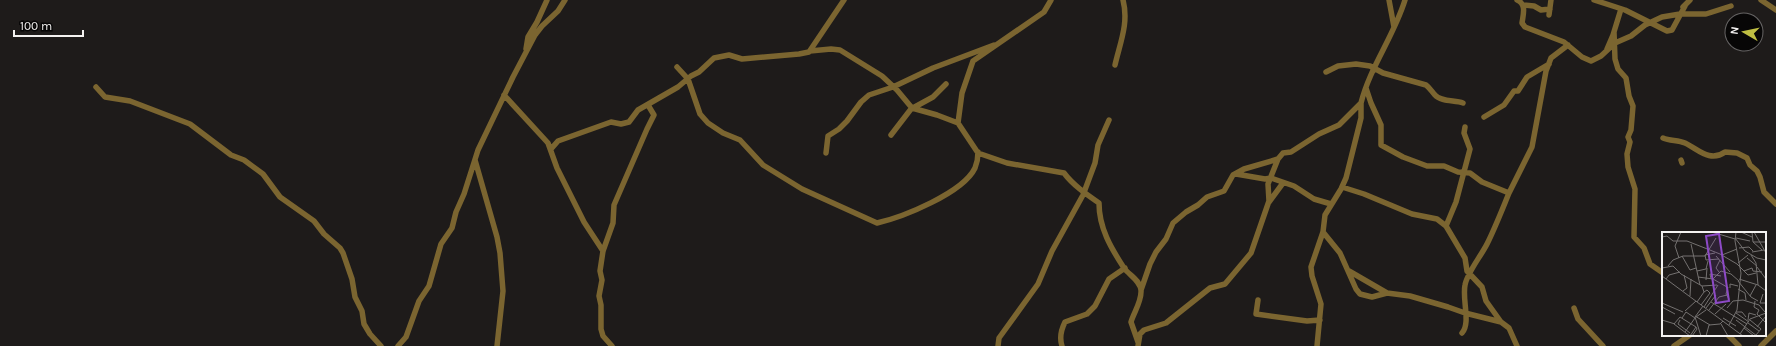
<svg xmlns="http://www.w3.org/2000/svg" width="1776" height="346" font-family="Karla,sans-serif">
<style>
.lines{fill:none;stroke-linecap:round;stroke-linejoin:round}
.street{stroke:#7b6530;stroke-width:5.5}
.inset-road{fill:none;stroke:#747170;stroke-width:1}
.view{fill:#8d4ac6;fill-opacity:0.15;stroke:#8d4ac6;stroke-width:2}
.inset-edge{fill:none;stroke:#f4f2f1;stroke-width:2}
</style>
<rect width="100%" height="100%" fill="#1e1b1a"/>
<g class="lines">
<path class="street" d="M1051,0L1044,12L973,61L962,93L958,123L978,153L1007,163L1064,173C1073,185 1086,194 1099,203C1099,228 1111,248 1124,268C1129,275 1140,280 1141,290C1142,301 1134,312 1131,322L1138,342
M1389,0L1394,27
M1517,0C1527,4 1523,15 1522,23L1525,27L1564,42L1582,57L1591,61L1601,56L1615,43L1631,36L1645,25L1662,17L1680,14H1706L1731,6
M1594,0L1625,10L1667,31L1672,30L1685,6
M1761,0L1776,10
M1523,5L1534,6L1541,10L1550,9
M1683,7L1690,0
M1549,15L1551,0
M1614,32L1615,59L1618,69L1626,78L1629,96L1633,106L1631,130L1628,137L1630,142L1627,154L1628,167L1635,189L1634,237L1644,248L1650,264L1663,273
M526,49L528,37L537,22L547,0
M1607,49L1613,35L1621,9
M810,51L831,49L840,50L882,76L897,90L912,108L937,115L958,123
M1115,65C1120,43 1129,23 1123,0
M677,67L688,79L700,114L708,123L723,133L740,140L763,165L802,189L877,223C903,217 963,193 975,168C977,163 978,157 978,152
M1326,72L1338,66L1356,64L1370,66L1383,73L1426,85C1430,88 1432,92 1435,95C1441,102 1455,100 1463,103
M96,87L105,97L130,101L190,124L231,155L244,160L263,174L280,197L314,221L324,234L340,248L343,253L352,279L355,297L362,311L364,324L370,334L381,346
M1366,88L1371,103L1381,125V145L1403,157L1427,166H1444L1458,172L1470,173L1482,182L1509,193C1502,210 1495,228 1487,244C1481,256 1467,273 1465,285C1462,300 1471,323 1462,333
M504,95L548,143L557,168L584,222L603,251
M1484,117L1504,105L1514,91H1518L1527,77L1549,64
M891,135L911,109L933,97L946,84
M1663,138C1670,141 1678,140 1685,143C1698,149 1710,163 1725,152L1737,153L1747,158L1750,165L1757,171L1760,177L1764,192L1776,204
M551,149L558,141L611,122L621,124L629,122L638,110L678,87L691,76L699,72L714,58L729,55L742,59L799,54L809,52L844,0
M826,153L828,136L839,129L847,121L861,102L869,95L893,87L933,68L994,45
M475,160L497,237L500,253L503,291L497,346
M1681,160L1682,163
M1236,174L1265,179L1271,178L1294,186L1314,199L1331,204
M1342,187L1364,194L1412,214L1437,219L1446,226L1465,258L1467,271L1482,287L1486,301L1501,322
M1509,193L1532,147L1546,71L1551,58L1568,45
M1269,202L1283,183
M1446,226L1456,202L1470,149L1464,133L1465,127
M1323,232L1340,253L1356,289L1360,294L1372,297L1387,293L1410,296L1448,307L1465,313L1501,322L1509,328L1517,346
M1349,271L1387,293
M1141,290L1150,264L1156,252L1166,239L1173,223L1186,212L1198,205L1207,197L1224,191L1233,175L1244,169L1278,159
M1258,300L1256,314L1307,321L1320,320
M1574,308L1578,319L1603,346
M1728,335L1739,346
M398,346L406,337L419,301L429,286L441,244L452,228L456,212L464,194L478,150L513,77L535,35L542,26L558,11L565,0
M612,346L603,336L601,329V305L599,296L602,280L600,271L603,251L613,223L614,205L647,129L654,115L648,105
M998,346L999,338L1038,284L1052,251L1083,195L1095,163L1098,145L1109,120
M1062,346C1059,337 1061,330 1065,322L1087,314L1095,306L1109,279L1125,268
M1138,346L1140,334L1144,330L1166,323L1210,288L1225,284L1251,253L1269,201L1268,184L1278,159L1283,153L1291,152L1319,134L1339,125L1361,103C1370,67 1394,36 1405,0
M1317,346L1321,304L1312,276L1311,267L1323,232L1325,215L1341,189L1346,178L1361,118V103
M1674,346L1690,335
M1761,346L1776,331"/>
</g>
<g transform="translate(1662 232)">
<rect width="104" height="104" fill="#1e1b1a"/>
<path class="inset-road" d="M50,0L73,7M79,0L90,5M90,0L91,10H104M92,0L104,21M0,5L5,4L11,9H25L58,22L75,32L82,39M73,6L83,19L95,26L104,28M74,6L88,9M91,10L100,18M29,12L38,53M77,16L87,15L91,19M90,20L102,18M53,21L43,23L44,28L57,27M60,23L75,17M89,23L94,31L96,53M20,24L28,38L34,36M54,24L68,40M17,26L13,14L19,0M85,26L95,34M76,31L86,23M6,34L11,28L21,24H43L54,6M95,35L104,47M0,36L11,34L19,42L40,54L42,60L35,70M35,39L44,37L46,29M82,39L90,36L91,39L100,40M82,39L86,43L94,41M57,40L54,36L58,28M0,44L81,104M36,45L51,47L65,55M4,47L7,43L18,40M49,47L48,42L59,44M51,47L59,39L69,42L77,49M77,47L96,53L104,59M44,48L45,36M76,49L89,65L96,69M40,54L55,53M66,55L64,62L67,67M68,56V52L76,54M76,57L83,61L84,68M21,59L25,56L22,43M101,62L98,71H104M28,64L29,47M88,64L94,53M93,69L92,75L97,78L95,82L104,91M49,70L85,92M0,71L21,80M39,73L48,61L45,58L42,60M0,75L13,82M42,75L56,53M44,76L54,63M65,76L71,69L81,68L97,73L103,80M47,78L57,65L65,63M23,79L34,69M74,80H80L84,85M74,81L87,90M53,82L64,72M33,84L48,93M34,85L44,78M20,86L24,80L33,86L23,100M61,86L74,94M0,88L13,92M18,88L16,92L28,101M74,88L95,104M86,88L87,81L94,83M88,88L99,97L94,103M86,91L97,99M59,92L66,104M67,93L75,78L79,41L73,9L74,0M95,95L104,84M82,96L92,104M78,102L88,87L104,81M30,104L35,97L34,95L18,85L12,92L28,104L34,95M39,104L33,85L41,74M44,104L47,93L58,92L61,89"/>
<path class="view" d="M57,2L67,69L54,71L44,4Z"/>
<rect width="104" height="104" class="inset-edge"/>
</g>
<g transform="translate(1744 32) rotate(279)"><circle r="19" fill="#070606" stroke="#666464"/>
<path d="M0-3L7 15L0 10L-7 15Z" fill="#bfbe42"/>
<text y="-6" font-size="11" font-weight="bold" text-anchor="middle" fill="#f4f2f1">N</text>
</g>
<path d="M14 30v6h69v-6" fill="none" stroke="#f4f2f1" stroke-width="2"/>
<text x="20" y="30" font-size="12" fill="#f4f2f1" stroke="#070606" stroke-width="3" paint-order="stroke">100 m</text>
</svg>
